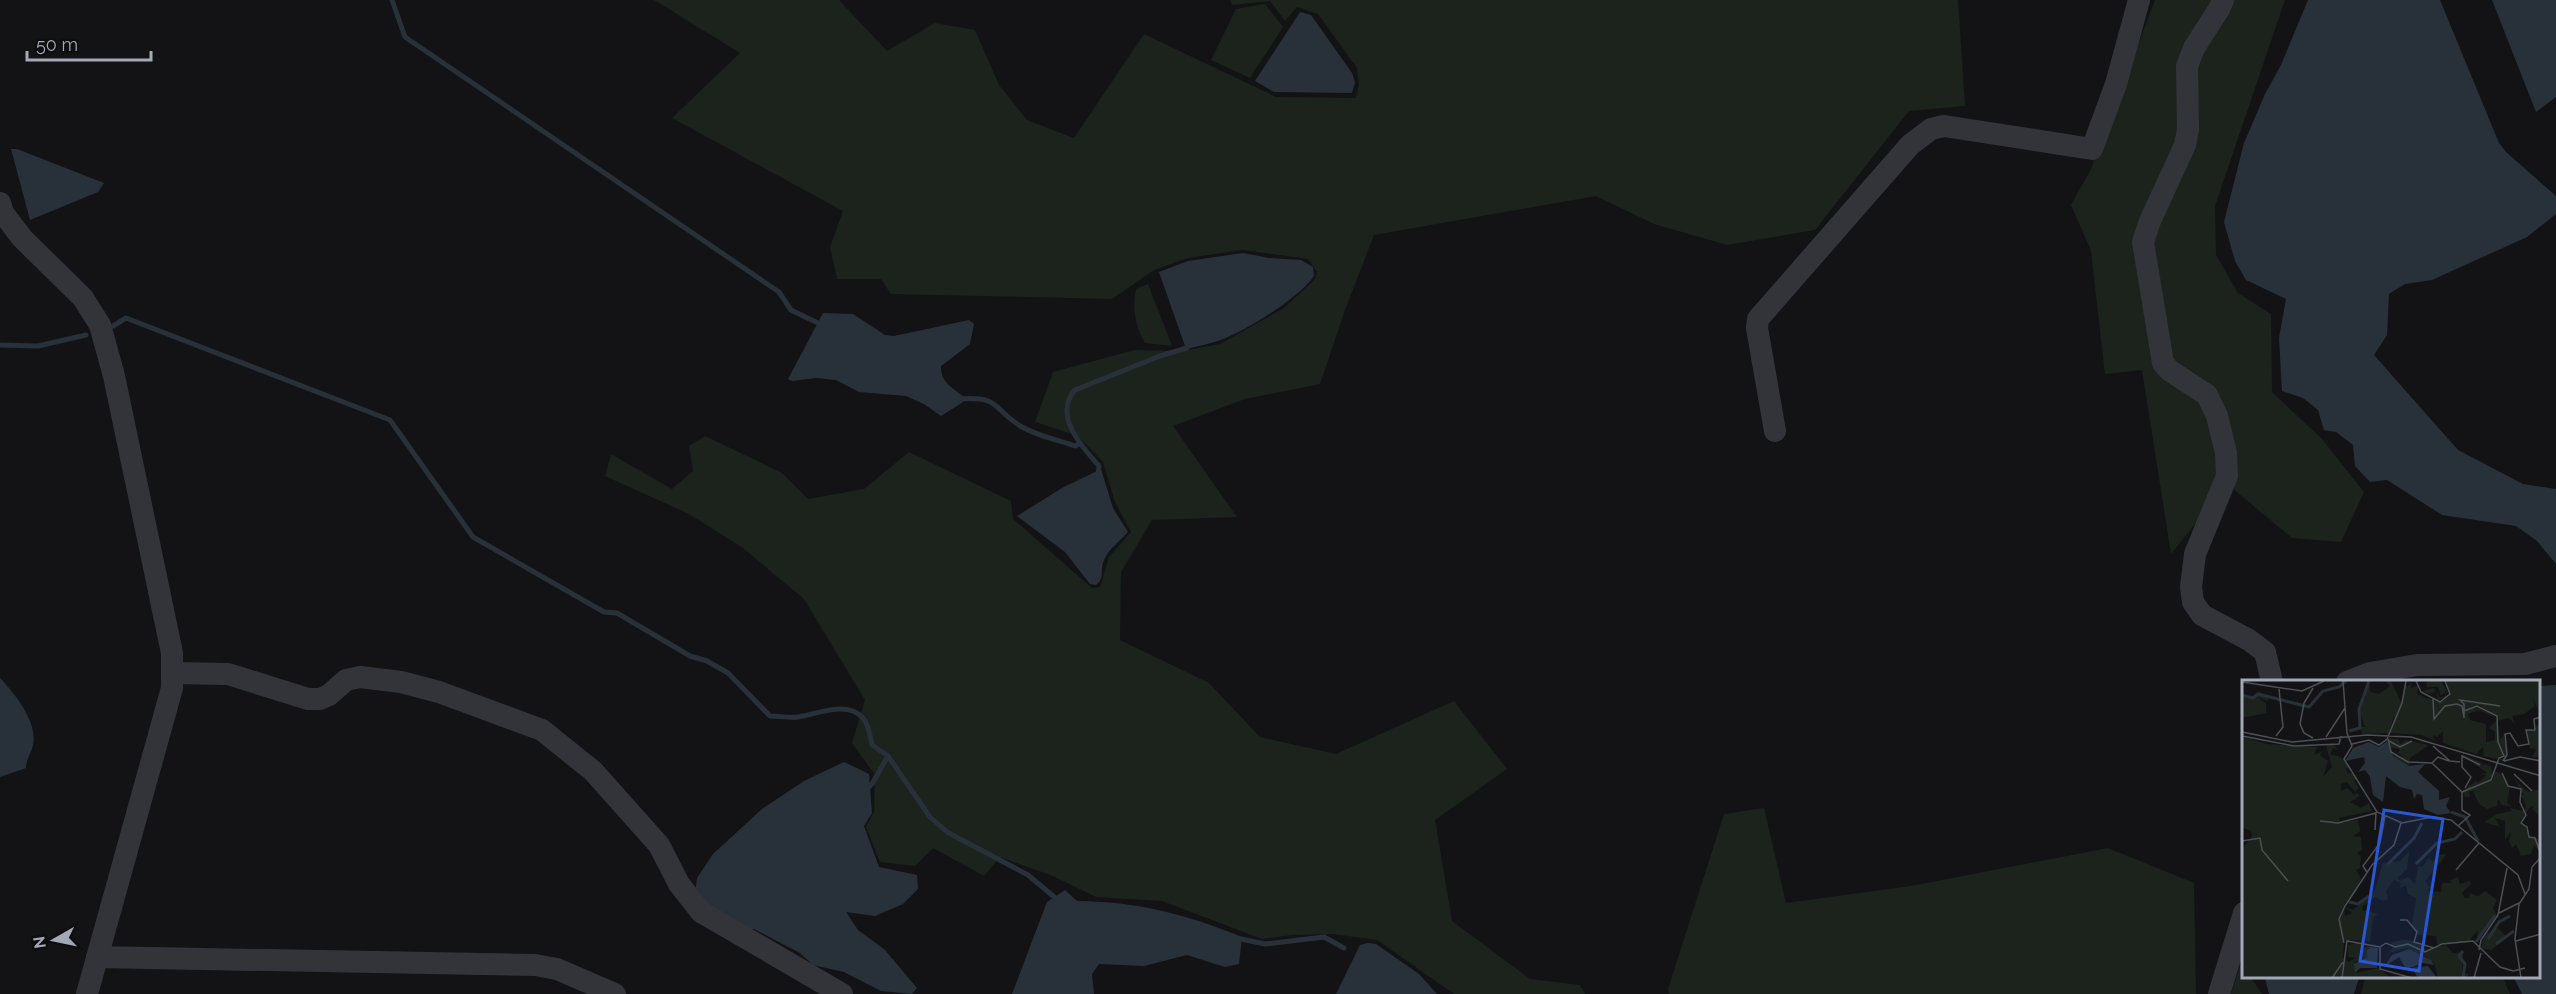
<svg xmlns="http://www.w3.org/2000/svg" width="2556" height="994" font-family="Raleway,sans-serif">
<style>
.green{fill:#1b231c}
.water{fill:#283139}
.lines{fill:none;stroke-linecap:round;stroke-linejoin:round}
.stream{stroke:#283139;stroke-width:5}
.minor{stroke:#33343a;stroke-width:22}
.inset-river{fill:none;stroke:#283139;stroke-width:3}
.inset-road{fill:none;stroke:#4d4f55;stroke-width:1.5}
.view{fill:#2a57d5;fill-opacity:0.15;stroke:#2a57d5;stroke-width:3}
.inset-edge{fill:none;stroke:#a3a8b6;stroke-width:3}
</style>
<rect width="100%" height="100%" fill="#131315"/>
<path class="green" d="M654,0H839L887,51L935,23L975,30L999,85L1027,120L1074,138L1144,34L1276,97L1356,98L1359,84L1357,68L1318,14L1297,7L1285,21L1270,1L1232,5L1230,0H1958L1965,106L1909,111L1815,230L1727,245L1654,224L1596,196L1374,235L1345,310L1320,384L1245,399L1173,426L1237,517L1152,520L1121,572L1120,640L1209,683L1260,737L1336,754L1454,701L1507,769L1435,820L1452,921L1530,979L1580,985L1585,994H1454L1377,940L1333,934L1292,935L1262,939L1162,901L1096,897L1053,876L1000,857L984,876L933,848L915,866L880,862L866,827L874,812L875,775L852,743L865,700L804,599L743,548L689,514L605,476L611,454L672,489L693,471L689,446L705,436L782,473L808,499L864,489L909,452L1011,501L1013,519L1092,588L1100,587L1109,557L1131,532L1115,502L1103,462L1078,436L1035,422L1053,372L1135,350L1182,351L1220,344L1284,308L1315,279L1317,272L1308,259L1242,250L1188,258L1154,270L1112,299L891,294L881,279H837L830,247L843,211L672,118L740,53Z
M2155,0H2285L2215,206L2216,255L2238,293L2271,314L2272,392L2322,439L2364,492L2341,542L2292,538L2227,484L2171,554L2142,370L2105,374L2091,251L2071,205L2091,169Z
M1265,4L1283,27L1250,78L1211,60L1236,9Z
M1148,284L1172,346L1145,343C1135,326 1132,308 1136,289Z
M1764,808L1786,903L1911,886L2108,848L2194,883L2196,994H1669L1668,989L1724,814Z
M2241,963L2244,967V978H2251L2262,994H2231Z
M2365,978H2503L2510,994H2361Z"/>
<path class="water" d="M2308,0H2440L2499,143L2506,152L2556,196V214L2527,237L2432,280L2405,284L2389,294L2387,335L2374,355L2458,450L2523,484L2556,489V564L2537,541L2516,526L2442,515L2387,480L2370,482L2355,466L2353,445L2336,432L2324,430L2318,410L2303,398L2282,391L2279,338L2286,299L2246,280L2235,261L2224,222L2244,143L2265,94L2281,65Z
M2492,0H2556V97L2536,112Z
M1300,12L1311,15L1352,73L1355,82L1352,93L1274,92L1255,81Z
M11,149H17L104,183L98,192L30,220Z
M1243,253L1269,258L1301,260L1313,267L1314,276C1298,299 1244,332 1218,341C1207,344 1196,347 1186,349L1159,272L1188,261Z
M823,313L853,314L885,335L894,336L969,320L974,324L970,344L941,366C940,381 952,388 963,396V402L941,416L924,404L906,396L859,392L836,380L816,378L792,381L788,379Z
M1101,469L1113,508L1128,532C1119,542 1107,550 1103,563C1100,572 1105,578 1096,585L1090,584L1065,552L1017,516L1062,488Z
M0,678C15,694 38,722 33,745C31,754 26,759 26,768L0,777Z
M2556,685V994H2522L2514,978H2540V686Z
M844,762L869,774L872,813L864,826L879,867L917,875L918,889L903,904L875,916L846,912L858,930L885,950L917,988L912,994L881,991L844,972L813,965L800,953L754,929H741L695,894L697,878L713,854L762,809L804,781Z
M1065,890L1077,901C1135,901 1189,915 1242,937L1239,964L1225,967L1187,955L1144,966L1099,964L1092,974L1094,994H1012L1047,902Z
M1368,943L1376,944L1419,974L1437,994H1336L1360,945Z
M2265,978H2359L2354,994H2269Z"/>
<g class="lines">
<path class="stream" d="M392,0L405,37L779,292L791,310L822,325
M113,326L126,318L390,420L473,537L604,612L617,613L690,656L707,661L728,673L770,716C779,716 789,718 798,717C818,714 847,700 863,718C869,725 870,736 872,745L888,756L872,784L865,791
M0,345L38,346L86,335
M958,399C1003,396 990,408 1022,427C1038,436 1058,440 1075,446L1080,443
M1098,475L1099,466C1081,446 1053,415 1075,390L1160,356L1187,348L1188,344
M888,756L930,817L947,832L1028,875L1059,901
M1236,938L1265,944L1324,937L1344,948"/>
<path class="minor" d="M2223,0L2219,9L2194,48L2187,66L2188,130L2185,145L2150,221L2143,242L2163,363L2169,370L2207,395L2217,416L2226,453L2227,476L2195,554L2191,587L2193,602L2202,615L2249,640L2265,652L2272,682
M0,203L3,213L22,238L83,298L100,325L114,376L172,653V688L87,994
M1775,431L1757,328L1758,319L1910,145L1931,129L1944,126L2092,149L2116,84L2139,0
M173,673L228,674L308,699H320L329,695L346,680L360,677L401,682L439,692L542,730L593,771L659,845L679,884L701,912L842,994
M2347,682L2370,673L2417,665L2525,664L2556,656
M97,957L535,965L557,969L615,994
M2219,994L2244,913"/>
</g>
<g transform="translate(2242 680)">
<rect width="298" height="298" fill="#131315"/>
<path d="M128,1V12L137,14L148,6L143,1H149L160,24L164,1V7L170,3L169,8L176,6L175,14L198,23L208,16L204,1H297L298,35L291,18L293,26L282,34L270,36L273,44L267,38L255,41L258,60L263,53L266,52L262,57L265,76L261,81L257,79L262,78V75L255,79L236,75L242,76L241,67L234,74L201,63V51L195,57L191,55L193,61L180,55L148,53L152,44V36L147,53L120,54L119,47H123L117,30ZM236,25L255,36L256,39L247,48L253,52V60L244,62V44L228,40L226,34L237,30L254,38L238,28L229,27ZM185,1H199L204,9L205,13L203,18L196,20L194,11L187,14L180,11L192,8L198,18L203,16L204,11L199,16L196,7H184ZM16,14L26,18V21L15,17L24,23V33L0,38V16L11,18ZM298,42V76L290,78L294,69H288L285,50L291,51ZM0,57L25,64L75,67L72,75L81,71L78,75L86,81L81,97L90,87L84,65H92L97,71L91,68L88,75L97,76L111,90L104,88L105,92L114,95L116,99L112,100L117,108L113,112L105,102L99,104V111L105,108L112,115L115,113L118,116L108,122L119,128L127,123L130,131L97,138L98,142L116,140L118,151L111,156L119,157L120,170L115,173L119,176L118,188L114,190L119,198L114,212L102,225L103,236L110,233L103,227L111,230L132,212L141,183L158,181L167,171L165,189L156,198L158,201L166,197L173,204L176,186L180,187L187,178L191,182L195,175L205,174L183,201L188,207L186,211L199,212L200,203H211L207,201L223,193L216,197L218,204L228,201L229,204L220,213L223,218H227L228,213L236,216L243,211L255,220L251,228L255,236L235,258L236,250L227,261L195,265L194,256L176,255L170,245L174,218L166,214L164,205L158,208L159,203L152,200L144,211L146,219L141,221L133,217L121,226L120,230L136,234L131,237L128,261L102,260L101,277L106,282L113,278L106,277V265L120,262L119,269L130,266L125,270V277L113,282V293L136,288L149,298H0V169L10,156L9,151L0,147ZM146,58L156,59L159,64L163,60L187,65L168,78L167,86L149,75L161,77L156,73L158,69L149,68ZM221,75L241,83L240,86L243,84L250,87V100L253,91L261,95L268,107L265,123L270,127L260,125L256,119L255,126L245,129L237,124L231,111H227L228,117H223L221,110L234,101L236,103L244,95L239,94L245,93ZM271,98L286,112L298,109V136L290,129L292,126L288,127L278,142L284,147L286,156L297,159V171L292,165L289,174L279,176L274,164L270,168L267,161L269,152L263,160V141L253,138L258,147L242,142L255,134L270,131L268,128L282,131L284,125L279,115H282ZM255,247L265,257L249,270L239,268L243,255ZM159,260H169L184,269L204,265L211,273L221,272L220,293L227,294L224,298H196L192,283L186,278L165,268L147,273L151,267L148,263Z" fill="#1b231c" fill-rule="evenodd"/>
<path d="M145,61L151,76L167,86L183,84L176,92L197,111V120L208,117L204,126L209,133L196,135L182,129L180,115L175,114L172,119L170,110L158,107L144,96L141,122L131,115L128,97L123,90L116,92L123,83L122,77L103,81L111,68L127,62L137,67ZM129,267L136,268L135,288H118L113,293L112,284L125,277V270ZM167,269L189,280L192,285L181,283L164,289L157,277L142,287L150,275ZM186,286L195,298H176L170,288Z" fill="#283139"/>
<path class="inset-river" d="M0,15L11,18L16,14L67,27L81,11L97,7L104,1M107,51L118,48L117,29L127,1M209,132L223,137L236,161M146,184L172,158L180,143M174,184L195,163L213,159L220,152M107,222L116,224L127,216M246,259L257,242L268,236M234,262L253,235M254,264L272,251M221,298L223,284L217,276L221,271"/>
<path class="inset-road" d="M101,1L105,53L110,66L102,79L135,132L160,143L190,137L209,140L276,195L283,214M174,1L179,12L198,22L208,14L203,1M0,2L60,11L82,1M191,19L192,39L203,26L215,24L220,26L222,38V24L218,20L258,26M0,52L50,62L125,55L169,57L299,96M0,56L52,66L97,64L99,56M34,56L41,47L37,9M84,57L103,28M71,58L62,53L58,44L62,23L71,8M146,59L149,72L166,82L190,83L196,77L207,81M147,61L158,67L170,61M110,64L127,60L137,65L145,59L160,23L164,1M191,66L208,81L218,82M220,75V87L229,97L223,108M220,76L238,85M261,81L265,75L263,54L268,53L276,66L287,64L284,50H293L292,39L299,37M262,81L278,77L299,81M190,83L220,112M260,93L266,106L279,109L278,122L284,135L279,143L285,147L287,157L293,158L299,175M272,94L290,111M220,112L249,100L257,78L262,76L256,62L255,36L235,26L222,31M78,141L96,143L134,133M216,146L228,135L220,130V112M133,150L134,132M0,161L18,158L20,170L46,201M214,190L237,163M125,192L121,186L138,163L143,136M257,233L277,223M158,240H165L175,252L172,262L192,268M274,261L299,254M102,263L97,239L103,226L130,185L152,165L159,143M138,267V289L170,298M237,270L239,260L256,235L265,188M90,298L101,282M100,298L105,261L138,267L144,263L153,267L166,264L183,272L200,264L231,261L258,287L271,291L283,288M232,298L239,273M279,298L273,259L277,224L287,209L290,187L299,177"/>
<path class="view" d="M142,130L201,139L177,291L118,281Z"/>
<rect width="298" height="298" class="inset-edge"/>
</g>
<g transform="translate(54 940) rotate(261)" stroke="#0e0e10" stroke-width="4.5" paint-order="stroke">
<path d="M0-4.5L10 22L0 15L-10 22Z" fill="#a3a8b6"/>
<text y="-9" font-size="16" font-weight="bold" text-anchor="middle" fill="#a3a8b6">N</text>
</g>
<path d="M27 51v9h124v-9" fill="none" stroke="#a3a8b6" stroke-width="3"/>
<text x="36" y="51" font-size="18" fill="#a3a8b6" stroke="#0e0e10" stroke-width="4.5" paint-order="stroke">50 m</text>
</svg>
